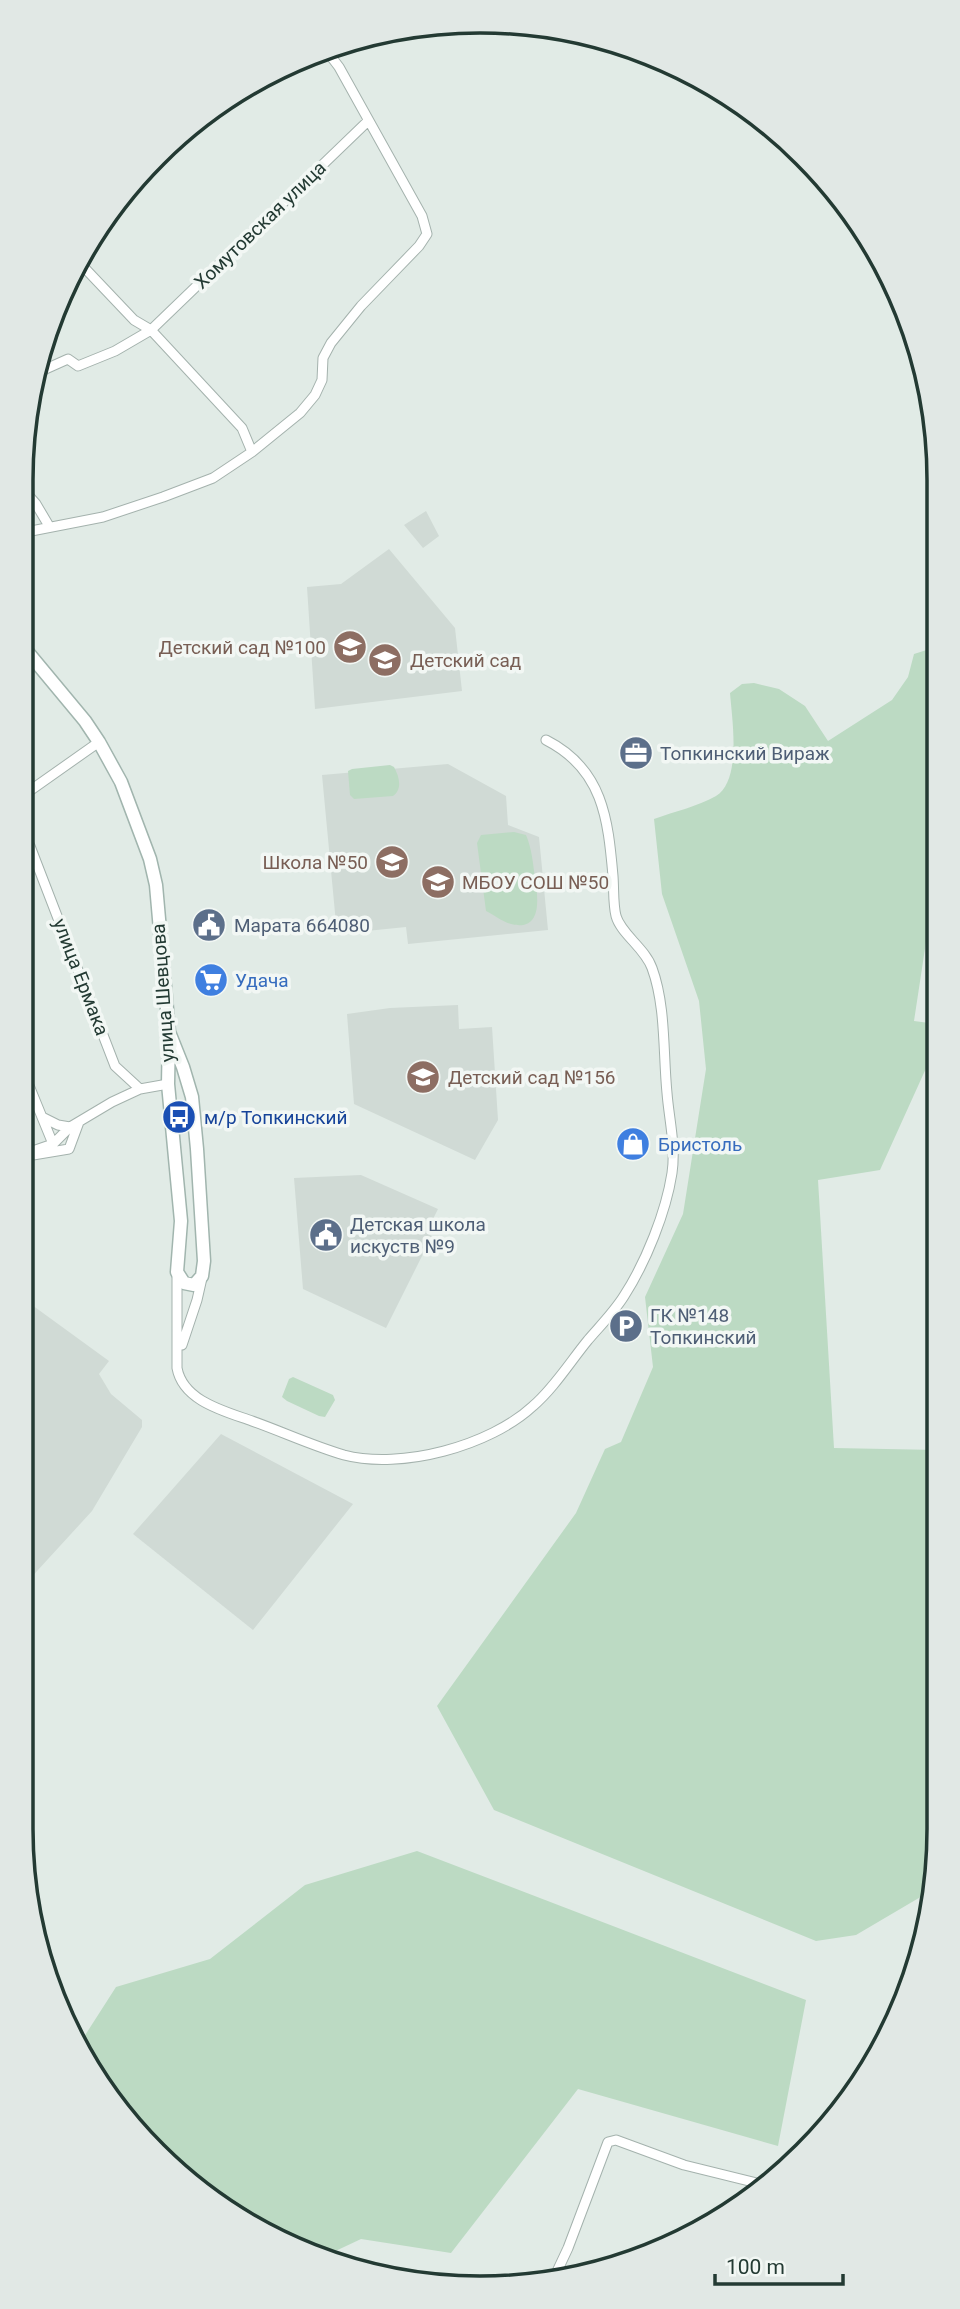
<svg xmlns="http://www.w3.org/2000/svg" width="960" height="2309" font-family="Roboto,sans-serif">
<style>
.built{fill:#d0dad5}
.green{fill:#bcdac3}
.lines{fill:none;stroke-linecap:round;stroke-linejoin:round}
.minor-casing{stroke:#a4b2ad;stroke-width:11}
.secondary-casing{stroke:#a1b5ae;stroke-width:15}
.minor{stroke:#fff;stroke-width:9}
.secondary{stroke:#fff;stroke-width:12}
.labels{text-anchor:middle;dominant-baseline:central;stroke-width:7;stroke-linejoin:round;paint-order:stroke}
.street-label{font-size:19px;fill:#233a33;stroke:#f2f7f4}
.education-label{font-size:19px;fill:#785e54;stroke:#f2f7f4;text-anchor:start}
.service-label{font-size:19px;fill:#4e5e75;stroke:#f2f7f4;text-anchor:start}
.shop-label{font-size:19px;fill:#366cbe;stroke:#f2f7f4;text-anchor:start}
.transit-label{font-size:19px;fill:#164399;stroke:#f2f7f4;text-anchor:start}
.rim{fill:none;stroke:#233a33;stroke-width:3.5}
</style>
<rect width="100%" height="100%" fill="#e1ebe6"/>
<path class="built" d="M426,511L439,536L423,548L404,525Z
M389,549L455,628L462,691L315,709L307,587L341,584Z
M448,764L506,796L508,825L539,837L548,930L408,944L406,927L337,934L322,775Z
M458,1005L459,1029L492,1027L498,1120L475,1160L354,1104L347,1014L390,1008Z
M361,1175L438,1209L426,1233L432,1236L386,1328L303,1289L294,1178Z
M21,1297L109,1361L99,1374L111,1394L142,1420V1427L92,1511L27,1582L21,1584Z
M221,1434L353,1504L253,1630L133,1534Z"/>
<path class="green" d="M936,647V876L914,1021L937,1024V1044L880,1170L818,1180L834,1448L938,1450L939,1829L929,1892L856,1935L816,1941L494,1810L437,1706L576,1513L605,1449L621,1442L653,1367L645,1297L683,1214L706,1069L699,1001L662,894L654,819C673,812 699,806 716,796C742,780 732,719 730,693L742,684L754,683L779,689L805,706L828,741L892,700L908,677L914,654Z
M390,765L394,767C399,776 403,789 393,796L354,799L350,795L348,771L352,769Z
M514,832L526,835C532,849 533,864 535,878C538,897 543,932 511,924C503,922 494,915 486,911L477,843L481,835Z
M293,1377L333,1395L335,1400L325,1417L319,1416L287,1401L282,1397L289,1379Z
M417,1851L806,2000L778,2146L578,2089L451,2253L361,2239L327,2255L250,2226L135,2131L82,2040L116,1987L210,1959L305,1885Z"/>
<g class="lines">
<g class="minor-casing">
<path id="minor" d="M78,261L134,320L151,330L242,428L252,452
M39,372L68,359L78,366L115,351L151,330L368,121
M21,487L36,504L49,526
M21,533L103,517L163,497L213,478L252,452L300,413L315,395L322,380L323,358L331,343L361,306L419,246L427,234L422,216L339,67L326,50
M21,797L99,742
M21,832L30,846L115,1066L140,1089L168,1084
M21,1066L53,1144
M42,1117L58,1125L70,1127
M21,1155L53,1144L70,1127L112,1102L140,1089
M33,1155L69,1149L79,1122
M177,1274V1368C183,1401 224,1411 252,1421C283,1432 313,1446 344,1455C401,1470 490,1446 533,1406C554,1388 570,1362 588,1340C600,1326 614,1312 624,1296C646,1262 666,1212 672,1173C676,1146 669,1119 667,1093C663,1053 666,1006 652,968C645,948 621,934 616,916C613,904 614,889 613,876C608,819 603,769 546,740
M182,1345L197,1300L202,1278
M553,2280L568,2248L608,2142L616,2140L684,2165L761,2184"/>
</g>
<g class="secondary-casing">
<path id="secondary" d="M21,644L85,721L99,742L121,782L150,859L156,885L169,1032L168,1084L181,1221L177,1272L184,1283L194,1285L202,1276L204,1261L197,1149L192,1097L183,1067L169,1032"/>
</g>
<use href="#minor" class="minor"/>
<use href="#secondary" class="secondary"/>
</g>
<defs>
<g id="school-disc" transform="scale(1.75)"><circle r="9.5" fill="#8d6e63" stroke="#f2f7f4"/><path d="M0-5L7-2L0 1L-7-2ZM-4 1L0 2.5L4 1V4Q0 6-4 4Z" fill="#fff"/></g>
<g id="office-disc" transform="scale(1.75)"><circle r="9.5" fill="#5c6f8a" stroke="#f2f7f4"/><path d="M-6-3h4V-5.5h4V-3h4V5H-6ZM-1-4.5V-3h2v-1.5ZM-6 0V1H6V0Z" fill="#fff"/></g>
<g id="civic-disc" transform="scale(1.75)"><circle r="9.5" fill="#5c6f8a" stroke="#f2f7f4"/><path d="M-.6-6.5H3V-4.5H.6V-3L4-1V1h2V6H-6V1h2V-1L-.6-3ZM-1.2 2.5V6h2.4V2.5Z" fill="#fff"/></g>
<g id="supermarket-disc" transform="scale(1.75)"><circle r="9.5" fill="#3f7fe0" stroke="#f2f7f4"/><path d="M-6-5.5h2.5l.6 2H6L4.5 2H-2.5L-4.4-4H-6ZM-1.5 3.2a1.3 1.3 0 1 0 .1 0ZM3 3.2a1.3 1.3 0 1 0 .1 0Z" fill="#fff"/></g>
<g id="bus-disc" transform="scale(1.75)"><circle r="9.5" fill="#1a4fb4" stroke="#f2f7f4"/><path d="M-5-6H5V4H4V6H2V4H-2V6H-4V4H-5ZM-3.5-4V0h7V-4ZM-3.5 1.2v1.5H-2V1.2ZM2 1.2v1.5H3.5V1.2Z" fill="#fff"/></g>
<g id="shop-disc" transform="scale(1.75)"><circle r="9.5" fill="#3f7fe0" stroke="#f2f7f4"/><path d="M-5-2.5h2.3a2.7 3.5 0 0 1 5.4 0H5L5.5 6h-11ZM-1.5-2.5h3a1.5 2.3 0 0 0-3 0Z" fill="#fff"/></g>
<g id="parking-disc" transform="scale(1.75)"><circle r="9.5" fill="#5c6f8a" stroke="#f2f7f4"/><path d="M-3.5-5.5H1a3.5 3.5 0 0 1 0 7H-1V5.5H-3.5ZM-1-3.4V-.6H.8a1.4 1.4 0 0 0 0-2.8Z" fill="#fff"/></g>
</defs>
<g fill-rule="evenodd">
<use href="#school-disc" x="350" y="647"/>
<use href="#school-disc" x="385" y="660"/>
<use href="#office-disc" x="636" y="753"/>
<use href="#school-disc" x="392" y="862"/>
<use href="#school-disc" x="438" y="882"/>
<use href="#civic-disc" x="209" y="925"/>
<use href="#supermarket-disc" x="211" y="980"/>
<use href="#school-disc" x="423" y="1077"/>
<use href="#bus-disc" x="179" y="1117"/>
<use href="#shop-disc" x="633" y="1144"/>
<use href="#civic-disc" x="326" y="1235"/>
<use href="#parking-disc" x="626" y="1326"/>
</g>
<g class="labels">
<g class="street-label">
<text transform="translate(260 225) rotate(-44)">Хомутовская улица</text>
<text transform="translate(81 977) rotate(69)">улица Ермака</text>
<text transform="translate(163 993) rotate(-94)">улица Шевцова</text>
</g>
<g class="education-label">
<text x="326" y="647" text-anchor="end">Детский сад №100</text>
<text x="410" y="660">Детский сад</text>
<text x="368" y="862" text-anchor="end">Школа №50</text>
<text x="462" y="882">МБОУ СОШ №50</text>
<text x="448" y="1077">Детский сад №156</text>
</g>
<g class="service-label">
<text x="660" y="753">Топкинский Вираж</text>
<text x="234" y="925">Марата 664080</text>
<text x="350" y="1224">Детская школа<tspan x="350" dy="22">искуств №9</tspan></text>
<text x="650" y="1315">ГК №148<tspan x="650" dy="22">Топкинский</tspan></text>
</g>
<g class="shop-label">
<text x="235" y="980">Удача</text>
<text x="658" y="1144">Бристоль</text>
</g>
<g class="transit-label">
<text x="204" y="1117">м/р Топкинский</text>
</g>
</g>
<path d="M0 0H960V2309H0ZM480 33H480A447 447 0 0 1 927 480V1829A447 447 0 0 1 480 2276H480A447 447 0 0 1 33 1829V480A447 447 0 0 1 480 33Z" fill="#e1e8e5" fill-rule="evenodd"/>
<path class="rim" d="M480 33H480A447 447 0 0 1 927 480V1829A447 447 0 0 1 480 2276H480A447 447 0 0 1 33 1829V480A447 447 0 0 1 480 33Z"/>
<path d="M715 2274v10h128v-10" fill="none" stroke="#233a33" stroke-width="3.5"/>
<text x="726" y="2274" font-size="21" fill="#233a33" stroke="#f2f7f4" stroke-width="5" paint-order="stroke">100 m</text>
</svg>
